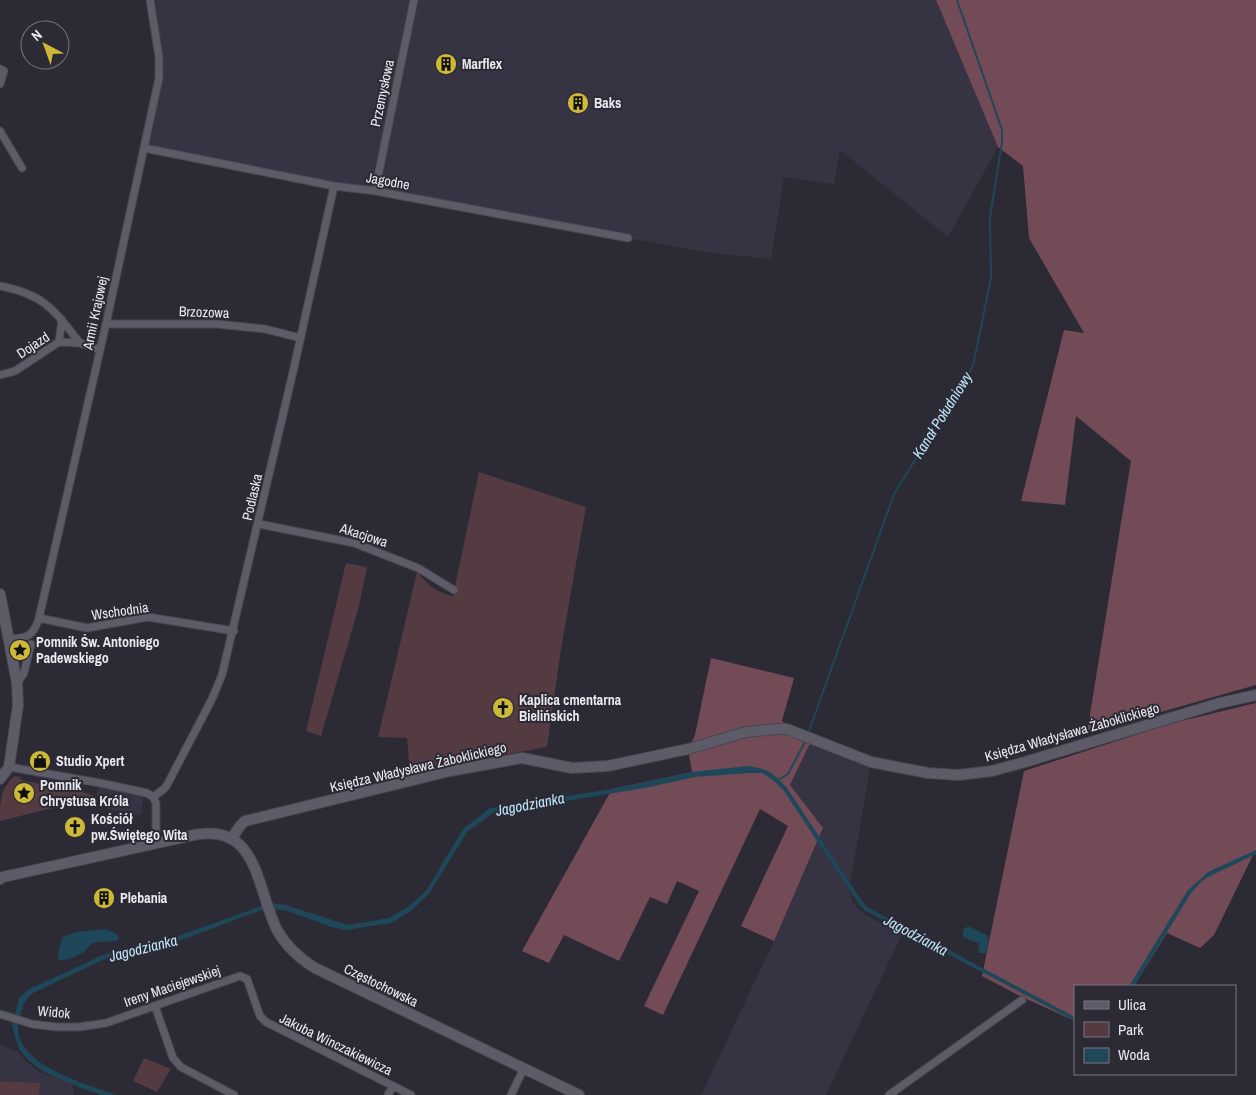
<svg xmlns="http://www.w3.org/2000/svg" width="1256" height="1095" font-family="'Archivo Narrow',sans-serif">
<style>
.built{fill:#363343}
.green{fill:#543b42}
.forest{fill:#734b57}
.water{fill:#1e485a}
.lines{fill:none;stroke-linecap:round;stroke-linejoin:round}
.stream{stroke:#1e485a;stroke-width:2}
.street-casing{stroke:#47464f;stroke-width:9}
.secondary-casing{stroke:#47464f;stroke-width:12}
.street{stroke:#5d5b67;stroke-width:7}
.secondary{stroke:#5d5b67;stroke-width:10}
.labels{text-anchor:middle;dominant-baseline:central;stroke-width:4;stroke-linejoin:round;paint-order:stroke}
.poi-label{font-size:14px;font-weight:bold;fill:#eae9f0;stroke:#2c2a34;text-anchor:start}
.street-label{font-size:14px;fill:#eae9f0;stroke:#2c2a34}
.water-label{font-size:15px;font-style:italic;fill:#bce6fa;stroke:#2c2a34}
</style>
<rect width="100%" height="100%" fill="#2c2a34"/>
<path class="built" d="M150,0H936L998,147L948,237L840,150L834,184L784,177L771,259L703,252L144,148L159,78Z
M812,739L871,762L849,891L853,903L865,915L902,934L826,1095H701L774,941L823,829L790,785Z
M100,783L144,792L141,815L108,810L107,799L96,795Z
M0,1045L17,1051L28,1063L40,1072L72,1083L74,1095H0Z"/>
<path class="green" d="M479,472L586,507L561,649L547,747L430,768L410,774L407,738L378,737L417,572C429,585 435,592 453,596Z
M346,563L367,567L359,606L321,736L306,731Z
M15,776L20,777L21,780L83,792L97,797L0,821C0,803 0,787 15,776Z
M144,1058L171,1069L157,1092L133,1081Z
M0,1081L40,1083L39,1095H0Z"/>
<path class="forest" d="M936,0H1256V685L1087,733L1131,461L1076,416L1065,505L1021,501L1064,330L1084,333L1029,238L1023,166L998,147Z
M711,658L794,678L782,721L812,739L790,785L823,828L774,941L741,926L788,826L760,809L663,1015L644,1006L699,891L677,881L667,904L650,897L619,961L564,935L549,963L522,951L612,789L692,772L688,749L695,735Z
M1256,703V854L1253,855L1214,935L1200,948L1167,933L1134,986H1075V1021L1020,996L982,976L1024,771L1169,724Z"/>
<path class="water" d="M748,766C768,769 774,773 787,788L860,898L867,907L1075,1017V1021L866,911L860,906L784,791L773,780L762,773H748L695,777L645,788L493,813L467,832L429,894L411,911L391,923L346,930L331,927L285,910L273,909L261,910L168,945L105,959L33,993C22,1003 23,1006 19,1019C8,1064 87,1084 117,1095H102L81,1088L44,1072L30,1062L19,1049L12,1026L19,998L29,989L103,955L167,940L270,903L286,905L348,925L389,918L408,907L426,891L463,829L490,808L612,789L692,772Z
M1256,850V854L1208,877L1202,881L1191,893L1134,986H1129L1188,890L1208,872Z
M968,926L988,936L989,939L986,953H979L978,948L980,944L963,937V930Z
M105,929L117,934L119,938L117,941L98,942L91,944L84,952L72,958L58,961L59,949L63,937L77,932Z"/>
<g class="lines">
<path class="stream" d="M809,731L894,494L973,366L991,278L990,218L1002,142V130L957,0
M778,780L788,774L805,742"/>
<g class="street-casing">
<path id="street" d="M0,69L4,71L0,84
M0,131L22,168
M144,148L334,186L375,191L628,238
M375,191L414,0
M0,286C45,295 53,309 80,343
M106,324H216L265,329L301,338
M59,342L62,320
M0,375L15,371L59,342L80,343L100,350
M259,524L354,543L418,568L454,590
M39,618L87,628L148,617L234,631
M9,639C27,638 33,637 39,618L106,324L159,78V57L150,0
M17,683L24,673L31,644
M9,767L100,783L147,793L153,797L156,803V844
M153,797L164,789L167,785L212,699L222,675L293,372L334,186
M155,1006L173,1058L181,1067L234,1095
M0,1014L32,1024L56,1027H79L106,1023L240,976L247,979L260,1016L266,1022L411,1095
M388,1095L393,1086
M511,1095L524,1068
M889,1095L1022,1000"/>
</g>
<g class="secondary-casing">
<path id="secondary" d="M0,594L17,683L18,705L9,767L0,779
M232,838L240,826L245,821L450,771L522,758L572,768L608,766L688,749L746,732L777,729H787L871,762L928,773L958,775L992,771L1025,762L1220,703L1256,695
M0,879L3,877L194,835C259,823 256,888 277,930C286,946 299,958 315,968L579,1095"/>
</g>
<use href="#street" class="street"/>
<use href="#secondary" class="secondary"/>
</g>
<defs>
<g id="building-disc" transform="scale(1.125)"><circle r="9.5" fill="#ceb837" stroke="#2c2a34"/><path d="M-4-6H4V6H1V3H-1V6H-4ZM-2.5-4.3h1.7v1.8h-1.7ZM.8-4.3h1.7v1.8H.8ZM-2.5-1h1.7V.8h-1.7ZM.8-1h1.7V.8H.8Z" fill="#111"/></g>
<g id="sight-disc" transform="scale(1.125)"><circle r="9.5" fill="#ceb837" stroke="#2c2a34"/><path d="M0-6L1.8-2.2L6-1.7L2.9 1.2L3.7 5.4L0 3.3L-3.7 5.4L-2.9 1.2L-6-1.7L-1.8-2.2Z" fill="#111"/></g>
<g id="church-disc" transform="scale(1.125)"><circle r="9.5" fill="#ceb837" stroke="#2c2a34"/><path d="M-1.2-6h2.4v3.5h3.3v2.4h-3.3V6h-2.4V-.1h-3.3v-2.4h3.3Z" fill="#111"/></g>
<g id="shop-disc" transform="scale(1.125)"><circle r="9.5" fill="#ceb837" stroke="#2c2a34"/><path d="M-5-2.5h2.3a2.7 3.5 0 0 1 5.4 0H5L5.5 6h-11ZM-1.5-2.5h3a1.5 2.3 0 0 0-3 0Z" fill="#111"/></g>
</defs>
<g fill-rule="evenodd">
<use href="#building-disc" x="446" y="64"/>
<use href="#building-disc" x="578" y="103"/>
<use href="#sight-disc" x="20" y="650"/>
<use href="#church-disc" x="503" y="708"/>
<use href="#shop-disc" x="40" y="761"/>
<use href="#sight-disc" x="24" y="793"/>
<use href="#church-disc" x="75" y="827"/>
<use href="#building-disc" x="104" y="898"/>
</g>
<g class="labels">
<g class="poi-label">
<text x="462" y="64">Marflex</text>
<text x="594" y="103">Baks</text>
<text x="36" y="642">Pomnik Św. Antoniego<tspan x="36" dy="16">Padewskiego</tspan></text>
<text x="519" y="700">Kaplica cmentarna<tspan x="519" dy="16">Bielińskich</tspan></text>
<text x="56" y="761">Studio Xpert</text>
<text x="40" y="785">Pomnik<tspan x="40" dy="16">Chrystusa Króla</tspan></text>
<text x="91" y="819">Kościół<tspan x="91" dy="16">pw.Świętego Wita</tspan></text>
<text x="120" y="898">Plebania</text>
</g>
<g class="street-label">
<text transform="translate(382 93) rotate(-78)">Przemysłowa</text>
<text transform="translate(388 181) rotate(10)">Jagodne</text>
<text transform="translate(204 312) rotate(2)">Brzozowa</text>
<text transform="translate(95 313) rotate(-78)">Armii Krajowej</text>
<text transform="translate(33 345) rotate(-33)">Dojazd</text>
<text transform="translate(252 497) rotate(-77)">Podlaska</text>
<text transform="translate(364 535) rotate(18)">Akacjowa</text>
<text transform="translate(120 611) rotate(-8)">Wschodnia</text>
<text transform="translate(1072 732) rotate(-16)">Księdza Władysława Żaboklickiego</text>
<text transform="translate(418 767) rotate(-13)">Księdza Władysława Żaboklickiego</text>
<text transform="translate(381 985) rotate(26)">Częstochowska</text>
<text transform="translate(172 986) rotate(-19)">Ireny Maciejewskiej</text>
<text transform="translate(54 1012) rotate(5)">Widok</text>
<text transform="translate(336 1044) rotate(26)">Jakuba Winczakiewicza</text>
</g>
<g class="water-label">
<text transform="translate(942 415) rotate(-58)">Kanał Południowy</text>
<text transform="translate(530 804) rotate(-11)">Jagodzianka</text>
<text transform="translate(916 935) rotate(28)">Jagodzianka</text>
<text transform="translate(143 948) rotate(-14)">Jagodzianka</text>
</g>
</g>
<rect x="1074" y="985" width="162" height="90" fill="#2c2a34" stroke="#78767f"/>
<rect x="1084" y="1001" width="25" height="8" fill="#5d5b67" stroke="#78767f"/>
<text x="1118" y="1010" font-size="15" fill="#eae9f0">Ulica</text>
<rect x="1084" y="1022" width="25" height="15" fill="#543b42" stroke="#78767f"/>
<text x="1118" y="1035" font-size="15" fill="#eae9f0">Park</text>
<rect x="1084" y="1048" width="25" height="15" fill="#1e485a" stroke="#78767f"/>
<text x="1118" y="1060" font-size="15" fill="#eae9f0">Woda</text>
<g transform="translate(45 45) rotate(319)"><circle r="24" fill="#2c2a34" stroke="#78767f"/>
<path d="M0-4L9 19L0 12L-9 19Z" fill="#ceb837"/>
<text y="-8" font-size="14" font-weight="bold" text-anchor="middle" fill="#eae9f0">N</text>
</g>
</svg>
